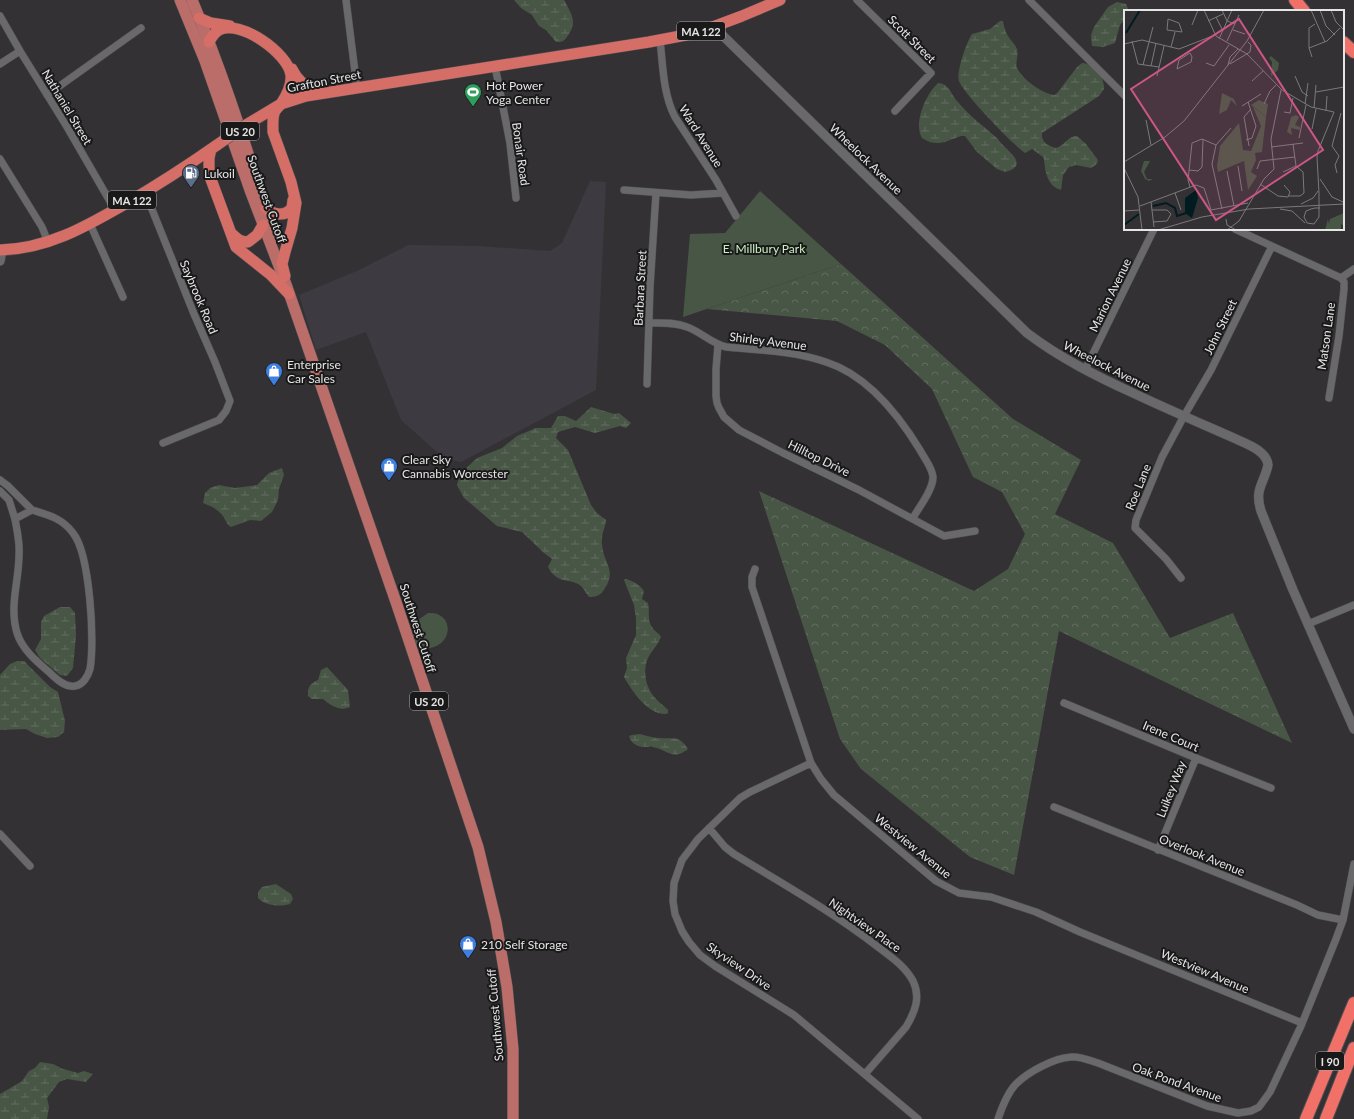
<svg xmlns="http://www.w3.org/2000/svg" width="1354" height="1119" font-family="Lato,sans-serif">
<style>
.built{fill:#3e3a41}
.green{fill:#485645}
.forest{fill:url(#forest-crowns)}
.wetland{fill:url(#wetland-marsh)}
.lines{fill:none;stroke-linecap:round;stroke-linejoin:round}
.minor-casing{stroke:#4f4e50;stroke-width:8}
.tertiary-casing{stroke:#4f4e50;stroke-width:10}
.primary-casing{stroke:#4f4e50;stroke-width:12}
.trunk-casing{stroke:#4f4e50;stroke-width:12}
.motorway-casing{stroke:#4f4e50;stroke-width:14}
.minor{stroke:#69686b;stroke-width:7}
.tertiary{stroke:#69686b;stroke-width:9}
.primary{stroke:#bb6d69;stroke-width:11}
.trunk{stroke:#d66e68;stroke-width:11}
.motorway{stroke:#f17068;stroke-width:12}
.trunk-bridge-casing{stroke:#4f4e50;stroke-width:12;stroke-linecap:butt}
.trunk-bridge{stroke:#d66e68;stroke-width:11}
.labels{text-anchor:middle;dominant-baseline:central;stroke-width:4;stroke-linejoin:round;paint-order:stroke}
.shield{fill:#1a191a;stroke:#a9a8a9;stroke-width:1}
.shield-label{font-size:11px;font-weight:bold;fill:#e6e5e6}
.street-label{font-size:12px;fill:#e6e5e6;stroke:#1a191a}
.poi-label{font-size:12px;fill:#e6e5e6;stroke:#1a191a;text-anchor:start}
.park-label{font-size:12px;fill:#c8f1c0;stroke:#1a191a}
.inset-river{fill:none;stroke:#001c20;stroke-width:2}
.inset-road{fill:none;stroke:#7b797b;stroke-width:1}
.view{fill:#cd5685;fill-opacity:0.15;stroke:#cd5685;stroke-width:2}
.inset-edge{fill:none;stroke:#e6e5e6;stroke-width:2}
</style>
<defs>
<pattern id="forest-crowns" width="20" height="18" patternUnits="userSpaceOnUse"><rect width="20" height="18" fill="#485645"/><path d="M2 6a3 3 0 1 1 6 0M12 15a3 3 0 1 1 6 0" fill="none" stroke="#626e60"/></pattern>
<pattern id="wetland-marsh" width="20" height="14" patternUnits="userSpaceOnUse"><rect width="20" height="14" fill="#485645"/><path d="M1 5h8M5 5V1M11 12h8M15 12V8" fill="none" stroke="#626e60"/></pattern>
</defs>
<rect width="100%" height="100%" fill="#333134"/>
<path class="built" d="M590,181L606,182L596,390L461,462L445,459L401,420L366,332L316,350L299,295L359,270L408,245L478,246L550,251L562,243Z"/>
<path class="green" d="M760,191L841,264L683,317L690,234L725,233Z
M428,613C453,611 455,643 430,648C425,649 421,650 417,648L410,628L411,625Z"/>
<path class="forest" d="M841,264L1013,419L1081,460L1055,514L1113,543L1170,638L1233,613L1292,743L1059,631L1014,875L970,857L861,769L840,739L759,491L974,591L1008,569L1025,534L1002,492L973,477L932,389L885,345L837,321L707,309Z"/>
<path class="wetland" d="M514,0H564C572,15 578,22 567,37C563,42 562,42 556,42L546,30L539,26L532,15L521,8Z
M1117,2L1126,4L1129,11H1125V19L1120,25L1115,43L1103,47L1092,46L1091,35L1094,27L1108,7Z
M1000,21H1003C1004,26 1005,32 1008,36C1011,41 1015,44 1017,49C1019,56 1015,62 1017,68C1022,79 1044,95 1055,95L1058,92L1077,67L1082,63C1094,64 1105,77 1104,89L1099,96L1042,133C1041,142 1048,146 1056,148C1064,146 1069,135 1077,136L1086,144L1098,160L1097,164L1091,168L1076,165L1069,167L1063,175L1061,190C1051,188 1046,177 1045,167C1044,163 1045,161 1043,157L1032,149L1025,153C1014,146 963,93 959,81C956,72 967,41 972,34L990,29Z
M938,83C950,84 951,95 958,102C968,115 985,127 998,139C1005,150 1032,165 1005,172L997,169L977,152L965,136H961C946,141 937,148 922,138C913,123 926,94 938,83Z
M591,407L614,414L619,413L631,423L626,428L620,426L595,433L575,427L558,432L556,438L568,450L591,505L597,513L606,520C605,529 601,534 602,544C603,563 617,570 605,588C601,595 597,597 589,597C586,593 584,589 581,586C571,577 558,586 548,567L552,559L544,553L522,532L497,526L464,498L457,485L460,474L477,458L502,448L517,436L536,428H551L558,416H565L576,421Z
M282,468L284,475L279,489L278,500L272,512L261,521L250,520L231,527L228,525C222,512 216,508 203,503L205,493L210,488L219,485L235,488L257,485L269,473Z
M625,579C632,580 640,585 644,591L642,599L648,603C650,611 647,620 652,627C654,631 659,633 661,637C658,645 652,650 648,658C643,669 645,684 652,694C656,700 663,705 668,710V713L666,714C648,715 632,691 624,677L627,668L626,658L636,635V618L634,605L624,580Z
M60,607H70L75,613L76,635L73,668L67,676L60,675L40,658L35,650L41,639V622L44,616Z
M17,661H24L50,687L58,692L65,721L64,732L58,737L47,738L35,734L26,729L0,730V675L10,664Z
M327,667L348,690L350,707C340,712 330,705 323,699H312L308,696C308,687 309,684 318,680L321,670Z
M640,734C647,736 654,738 660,738C675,739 679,735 688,749C673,761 668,750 653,747C649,746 651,747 646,747C638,747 631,744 629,736L632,735Z
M276,884L291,894L293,899L290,904C279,907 266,906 258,898V892L262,887Z
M40,1062L53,1064L63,1069L78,1073L84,1071L93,1074L86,1082L67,1079L59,1082L47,1098L49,1107L47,1119H0V1094L22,1081L29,1071L35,1068Z"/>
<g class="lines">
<g class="minor-casing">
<path id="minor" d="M346,0L357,88
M857,0L931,73L895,111
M1029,0L1125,96
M0,16L20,51L67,127L115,210
M660,40C663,66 663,94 675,117L716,180L736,216
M0,64L20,51
M495,66L510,143L516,198
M47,95L141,28
M0,159L42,227L48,242
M624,190L691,195L723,193
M145,192L194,314L215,362L230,401L226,411L219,420L163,443
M90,224L123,297
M1235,229L1341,278L1354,269
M649,323C661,323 675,322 687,327C701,332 711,343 726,347C759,350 794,351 826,362C867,375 898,414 920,450C924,458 932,467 933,477C933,490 919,507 913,518
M718,345L716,369V396L717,403L719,408L724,417L739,430L783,453L859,490L944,536L975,531
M1085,370L1154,229
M647,384L650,287L656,193
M1329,398L1339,336L1344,289V282L1341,278
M0,480L8,486L32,510
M0,491L9,500L15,519
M32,510C48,515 62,518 73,533C90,554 95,642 90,669C88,676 83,685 75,686C65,688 55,678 49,672C36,661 22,649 17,633C9,606 19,581 19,555C20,543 17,530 15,519Z
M755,569L752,577V587L811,763L821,779L834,795L936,881L959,893L991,897L1036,912L1080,932L1302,1023
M1181,578L1166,559L1135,528L1136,520L1162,457L1184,416L1211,370L1272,246
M1308,624L1354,605
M1064,703L1196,758L1271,788
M811,763L750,792L740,798L698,839L682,860L674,883L673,901L675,914L682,931L689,942L700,955L715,966L794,1015L918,1119
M1054,807L1297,905L1318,915L1343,920
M709,828L725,847L734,854C783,884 833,912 878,947C891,957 905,966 913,981C921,997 915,1012 906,1027L865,1074
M0,834L30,866
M1158,850L1196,758
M998,1119C1002,1107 1007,1093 1016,1084C1028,1072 1054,1058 1071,1057C1080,1056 1089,1060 1098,1063L1207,1106L1238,1113L1251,1111L1259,1107L1270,1092L1301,1026L1336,939L1343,920L1354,864"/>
</g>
<g class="tertiary-casing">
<path id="tertiary" d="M714,27L1027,333C1060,358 1096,376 1133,393C1167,409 1202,424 1236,439C1247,444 1267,451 1268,465C1264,484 1254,489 1261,511L1293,590L1354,729
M0,261L2,250"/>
</g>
<g class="primary-casing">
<path id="primary" d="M180,0L205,61L250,190L287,287L397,605L478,847L496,922L507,987L513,1049V1119
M192,0C225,77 249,157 275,237"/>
</g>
<g class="trunk-casing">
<path id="trunk" d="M199,18L211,23L230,26
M209,42C211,38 214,33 219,30C240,19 288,53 291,75C292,86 287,95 281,104C279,106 277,108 275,111C272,117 273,125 273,132L291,182L296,203L292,228L285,252L282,264L285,276
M292,69C298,82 306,86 318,93
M246,125L281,104L306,96L649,42L686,35L710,28L742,16L780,0
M211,149L209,158V174L236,247L271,275L289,294
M266,208C273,215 285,217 292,208L293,200
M231,233C237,239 240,242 248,242L257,235L263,225
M0,250C47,249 85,227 125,204C156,186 187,166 217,145"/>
</g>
<g class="motorway-casing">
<path id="motorway" d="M1295,0L1304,11
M1343,42L1354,52
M1306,1119L1354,1003
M1326,1119L1354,1048"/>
</g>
<use href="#minor" class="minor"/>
<use href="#tertiary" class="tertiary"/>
<use href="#primary" class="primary"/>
<use href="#trunk" class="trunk"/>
<use href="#motorway" class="motorway"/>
<g class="trunk-bridge-casing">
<path id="trunk-bridge" d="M217,145L246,125"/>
</g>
<use href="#trunk-bridge" class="trunk-bridge"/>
</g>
<defs>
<g id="stadium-pin" transform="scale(0.9)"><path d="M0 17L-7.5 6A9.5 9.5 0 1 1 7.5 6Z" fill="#2e9e5b" stroke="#1a191a"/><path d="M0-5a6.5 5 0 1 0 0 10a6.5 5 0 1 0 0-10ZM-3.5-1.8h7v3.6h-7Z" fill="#fff"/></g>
<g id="fuel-pin" transform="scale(0.9)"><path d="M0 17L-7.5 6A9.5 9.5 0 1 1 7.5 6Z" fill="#5c6f8a" stroke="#1a191a"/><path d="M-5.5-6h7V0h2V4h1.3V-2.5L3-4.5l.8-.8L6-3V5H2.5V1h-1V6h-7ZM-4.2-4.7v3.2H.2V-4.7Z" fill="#fff"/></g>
<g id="shop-pin" transform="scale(0.9)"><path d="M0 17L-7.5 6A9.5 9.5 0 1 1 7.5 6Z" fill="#3f7fe0" stroke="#1a191a"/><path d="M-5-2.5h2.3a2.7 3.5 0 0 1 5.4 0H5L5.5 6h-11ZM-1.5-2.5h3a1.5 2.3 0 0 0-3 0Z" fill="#fff"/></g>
</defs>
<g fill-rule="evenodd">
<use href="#stadium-pin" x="473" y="92"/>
<use href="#fuel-pin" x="191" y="173"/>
<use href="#shop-pin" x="274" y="371"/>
<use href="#shop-pin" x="389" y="466"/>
<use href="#shop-pin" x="468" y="944"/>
</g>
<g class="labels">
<g class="shield">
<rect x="677" y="22" width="48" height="18" rx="3"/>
<rect x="221" y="122" width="38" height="18" rx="3"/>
<rect x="108" y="191" width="48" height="18" rx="3"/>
<rect x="410" y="692" width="38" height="18" rx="3"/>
<rect x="1316" y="1052" width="28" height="18" rx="3"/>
</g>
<g class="shield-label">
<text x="701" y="31">MA 122</text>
<text x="240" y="131">US 20</text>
<text x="132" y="200">MA 122</text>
<text x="429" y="701">US 20</text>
<text x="1330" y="1061">I 90</text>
</g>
<g class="street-label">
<text transform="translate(912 39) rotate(45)">Scott Street</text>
<text transform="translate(324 81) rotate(-11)">Grafton Street</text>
<text transform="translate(67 107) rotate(59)">Nathaniel Street</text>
<text transform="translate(701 136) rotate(58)">Ward Avenue</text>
<text transform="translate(521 154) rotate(82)">Bonair Road</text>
<text transform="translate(866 159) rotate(44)">Wheelock Avenue</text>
<text transform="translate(267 199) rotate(70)">Southwest Cutoff</text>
<text transform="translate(640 288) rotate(-87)">Barbara Street</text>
<text transform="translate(1110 295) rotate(-64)">Marion Avenue</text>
<text transform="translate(199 297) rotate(67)">Saybrook Road</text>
<text transform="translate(1220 327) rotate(-64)">John Street</text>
<text transform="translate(1326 336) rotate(-82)">Matson Lane</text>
<text transform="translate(768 341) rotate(7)">Shirley Avenue</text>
<text transform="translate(1107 366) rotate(27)">Wheelock Avenue</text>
<text transform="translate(819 458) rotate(26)">Hilltop Drive</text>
<text transform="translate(1138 487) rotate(-68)">Roe Lane</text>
<text transform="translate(418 628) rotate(72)">Southwest Cutoff</text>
<text transform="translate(1171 736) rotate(23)">Irene Court</text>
<text transform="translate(1171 789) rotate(-68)">Luikey Way</text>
<text transform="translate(913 846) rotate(39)">Westview Avenue</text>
<text transform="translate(1202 855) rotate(22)">Overlook Avenue</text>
<text transform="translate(865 925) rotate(35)">Nightview Place</text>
<text transform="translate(739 966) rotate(34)">Skyview Drive</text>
<text transform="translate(1205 971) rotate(23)">Westview Avenue</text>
<text transform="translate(495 1015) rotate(-95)">Southwest Cutoff</text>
<text transform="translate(1177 1082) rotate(20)">Oak Pond Avenue</text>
</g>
<g class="poi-label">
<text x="486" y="85">Hot Power<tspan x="486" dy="14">Yoga Center</tspan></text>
<text x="204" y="173">Lukoil</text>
<text x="287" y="364">Enterprise<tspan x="287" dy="14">Car Sales</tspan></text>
<text x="402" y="459">Clear Sky<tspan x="402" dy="14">Cannabis Worcester</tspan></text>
<text x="481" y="944">210 Self Storage</text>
</g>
<g class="park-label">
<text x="764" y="248">E. Millbury Park</text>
</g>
</g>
<g transform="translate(1124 10)">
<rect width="220" height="220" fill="#333134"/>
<path d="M135,90L144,94L142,107L127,95Z" fill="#485645"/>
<path d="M129,97L142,107L138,142L131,143L132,150L127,162L133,166L124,180L120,151L94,162L93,156L96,136L115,113L119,140L127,141L137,116Z" fill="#485645"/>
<path d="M147,46L155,53L154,60L147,66L148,52L145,48ZM98,83L110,89L113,96L107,90L103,100L95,104ZM172,105L175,107L171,115L176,117V120L167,118L168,125L163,122L167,107ZM20,151H26L20,162L23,169H29L25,171L21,169L17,161ZM220,203V216L217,214V220H201L204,209L205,214L206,209Z" fill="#485645"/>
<path d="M72,180L74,188L68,208L61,203V188Z" fill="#001c20"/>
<path class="inset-river" d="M2,23L16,0M29,196L42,193L51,198L53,206L62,203M0,215L15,204"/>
<path class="inset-road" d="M80,0L92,26L123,44L158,80L187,97L210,102M98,0L103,11L111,14M187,0L201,32M196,0L202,16L211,25M207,0L212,12L220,20M92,7L99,21M44,9L55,13L58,22L43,20ZM84,11L99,4M68,15L74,0M109,20L121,24M95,29L108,0M8,31L14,54L35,57M103,31L115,5M0,34L18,30L55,39L91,25M47,37L51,22M185,38L203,31L216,18M66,43L68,47L67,52L53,59L55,50ZM188,47L185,38V18L191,14M82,53L90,56L105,35M106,54L126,42L127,35L124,32M19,55L29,17M104,55L106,47L114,39M27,56L32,33M33,66L40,36M171,66L178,82L184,86M128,71L139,61M192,82L220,77M140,94L146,81L152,75M181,94L184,73M118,96L137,84M190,98L192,75M202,101L203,86M160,102L166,103L169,88M22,110L27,135M188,119L192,99M175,128L182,95M122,130L128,128L132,116L124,92M125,136L120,107L126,100M147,137L179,133M0,152L41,127L60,111L123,31L140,0M114,156L118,181M0,158L14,187L18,220M133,159L136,151L171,147M65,160L74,161L78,157L79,129M103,161L110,196M159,162L172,156M213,163L211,155L215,146L208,136L217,103M196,169L208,187L219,192M136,174L154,186L164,187L166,182L160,175M66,177L64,170L68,133L78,129L92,135M51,183L57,200M165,186H176L180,183L179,162L172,156L169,134M27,192L30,217M177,194L189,188L194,181M16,196L72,175L80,178L87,200L124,193M196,198H191L187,199L182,201L180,207L183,213L190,214L195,207V183L193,147L194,141L210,102M98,199L88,154L92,135L107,118M156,199L168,201L181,213M28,200H43L47,204L43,211L29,212M0,201L15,200M102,209L103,215L112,220M34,220L78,207L125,199L220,194M103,220L115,211L140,169L150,159L147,129L157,80"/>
<path class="view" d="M115,9L199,140L92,210L7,79Z"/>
<rect width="220" height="220" class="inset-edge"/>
</g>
</svg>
